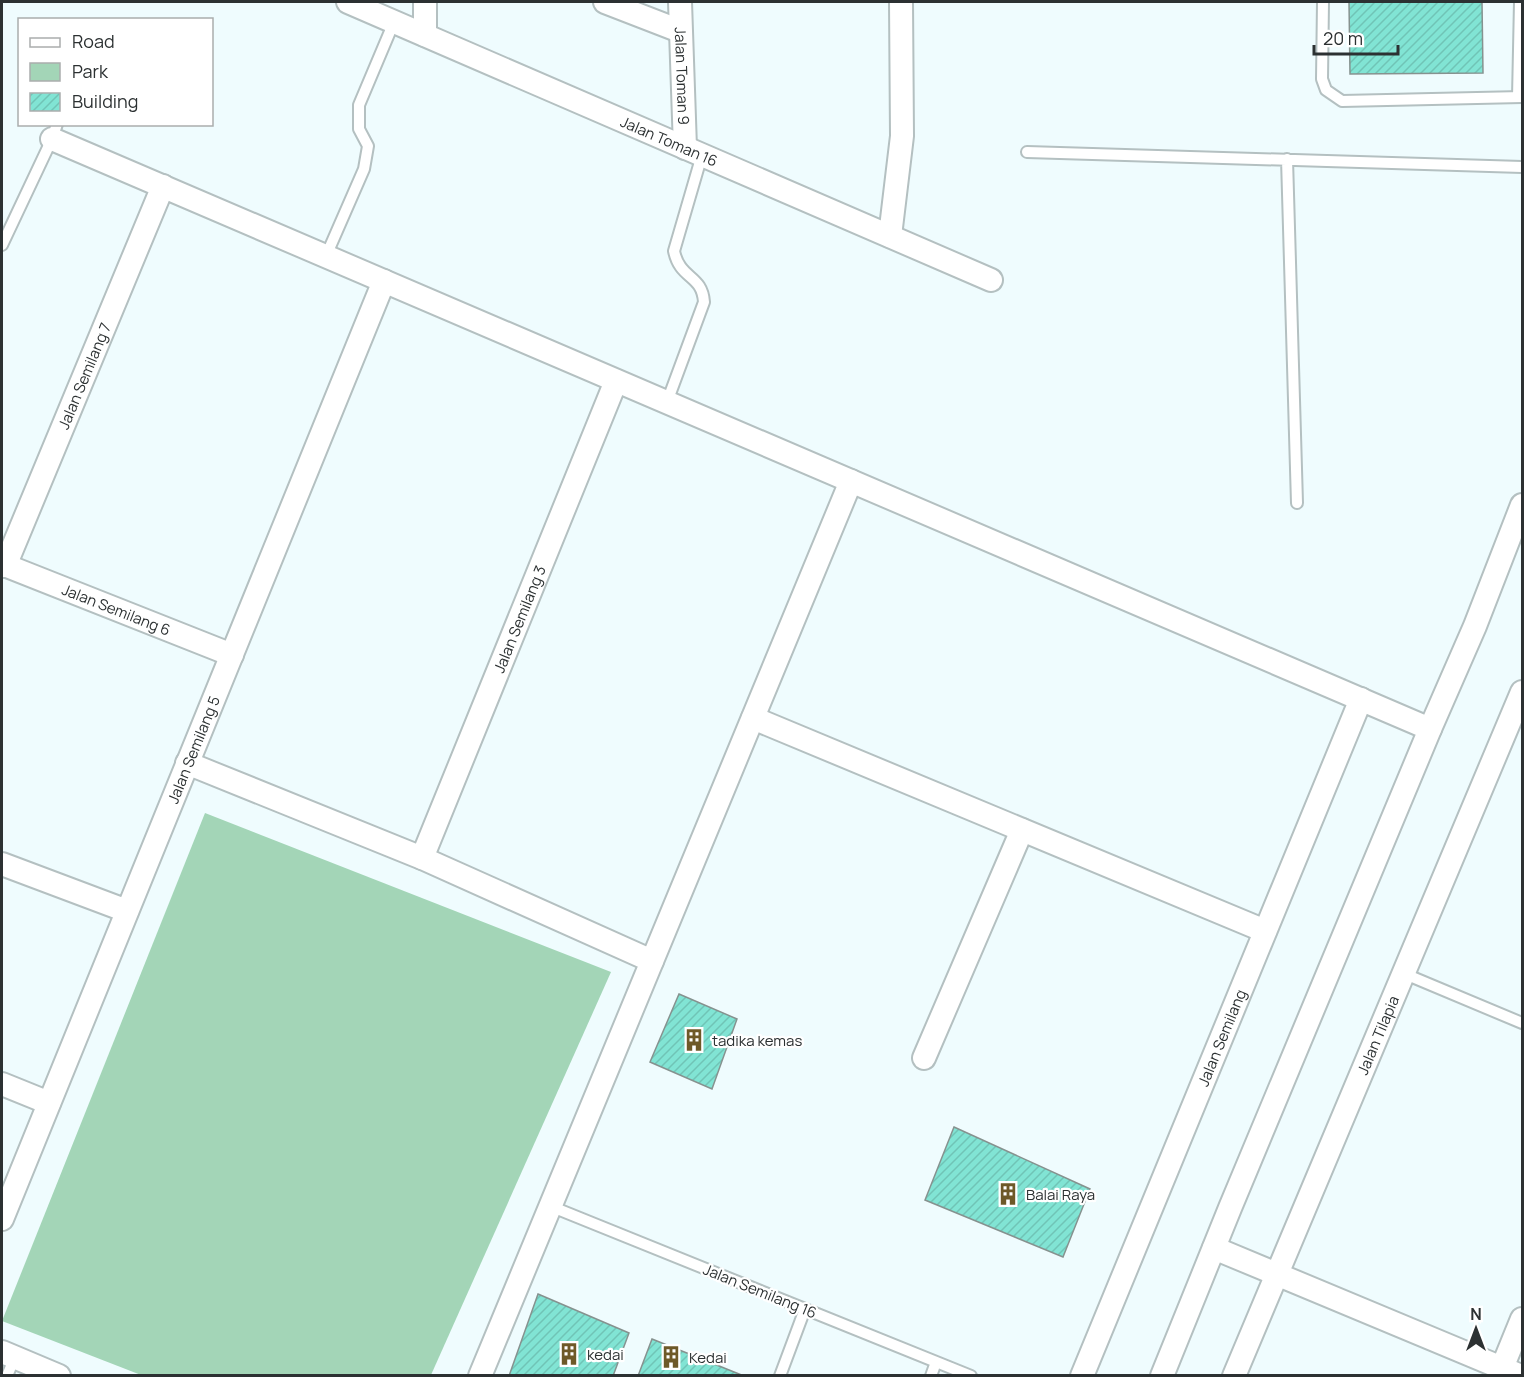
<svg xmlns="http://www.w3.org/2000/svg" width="1524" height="1377" font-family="Manrope,sans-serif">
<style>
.park{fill:#a3d5b7}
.building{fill:url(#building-hatch);stroke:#86928f;stroke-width:1.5}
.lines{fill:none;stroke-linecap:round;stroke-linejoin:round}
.lane-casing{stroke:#b4c0c1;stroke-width:14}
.street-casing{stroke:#b4c0c1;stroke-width:26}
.lane{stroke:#fff;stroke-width:10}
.street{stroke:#fff;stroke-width:22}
.labels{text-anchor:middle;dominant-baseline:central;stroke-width:4.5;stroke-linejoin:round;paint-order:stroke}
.street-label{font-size:15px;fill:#2c3132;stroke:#fff}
.poi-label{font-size:15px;fill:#2c3132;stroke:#fff;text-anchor:start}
</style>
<defs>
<pattern id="building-hatch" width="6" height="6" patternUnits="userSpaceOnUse" patternTransform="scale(1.5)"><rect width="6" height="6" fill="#81e4d4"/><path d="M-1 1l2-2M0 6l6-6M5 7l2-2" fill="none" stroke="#70c4b6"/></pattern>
</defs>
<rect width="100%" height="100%" fill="#effcfe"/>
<path class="park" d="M205,813L611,972L431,1375H141L2,1321Z"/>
<path class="building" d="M1349,2H1482L1483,73L1350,74Z
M679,994L737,1019L712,1089L650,1062Z
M954,1127L1090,1189L1063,1257L925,1200Z
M538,1294L629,1333L613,1376H509Z
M652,1339L744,1376H638Z"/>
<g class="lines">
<g class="lane-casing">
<path id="lane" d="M1323,2L1322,79L1326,90L1342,101L1522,97
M1518,97L1520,2
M1027,152L1522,167
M1287,159L1297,503
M2,245L52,139L57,124
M326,256L364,169L368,146L359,129V105L394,22
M667,402L704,302C702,274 680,280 674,251L702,155
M1405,974L1522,1023
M550,1206L971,1376
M7,1376L15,1357
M780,1376L805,1309
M931,1376L936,1362"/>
</g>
<g class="street-casing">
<g id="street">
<path id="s1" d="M348,2L991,280"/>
<path d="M605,2L680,31"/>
<path id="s2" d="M680,2L685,148"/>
<path d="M425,35V2"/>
<path d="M52,139L1430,729"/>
<path d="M890,236L902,136L901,2"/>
<path id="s3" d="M2,564L232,655"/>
<path id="s4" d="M5,566L163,186"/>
<path d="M753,718L1265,931"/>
<path d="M187,763L422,858L652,961"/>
<path id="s5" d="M422,858L616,381"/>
<path d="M2,864L127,911"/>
<path d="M924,1058L1022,830"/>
<path d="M2,1084L49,1103"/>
<path id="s6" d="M2,1219L384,281"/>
<path d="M1214,1248L1521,1376"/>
<path d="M2,1352L59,1376"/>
<path d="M1502,1368L1522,1319"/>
<path d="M480,1376L851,481"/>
<path id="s7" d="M1082,1376L1361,699"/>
<path d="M1162,1376L1230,1208L1430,729L1475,626L1522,505"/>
<path id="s8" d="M1234,1376L1522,692"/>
</g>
</g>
<use href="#lane" class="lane"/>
<use href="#street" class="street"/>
</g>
<defs>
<g id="building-bare" transform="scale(1.8)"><path d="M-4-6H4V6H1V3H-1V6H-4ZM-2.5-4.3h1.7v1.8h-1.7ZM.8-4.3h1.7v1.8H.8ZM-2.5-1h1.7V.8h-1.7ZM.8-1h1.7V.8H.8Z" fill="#6e5928" stroke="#fff" stroke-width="2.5" paint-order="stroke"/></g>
</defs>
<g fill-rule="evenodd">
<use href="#building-bare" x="694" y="1040"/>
<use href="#building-bare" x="1008" y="1194"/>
<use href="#building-bare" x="569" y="1354"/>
<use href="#building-bare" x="671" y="1357"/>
</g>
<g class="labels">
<g class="street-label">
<text stroke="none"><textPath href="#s2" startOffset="74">Jalan Toman 9</textPath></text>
<text stroke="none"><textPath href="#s1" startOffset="350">Jalan Toman 16</textPath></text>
<text stroke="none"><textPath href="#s4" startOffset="206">Jalan Semilang 7</textPath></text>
<text stroke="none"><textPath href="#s3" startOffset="123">Jalan Semilang 6</textPath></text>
<text stroke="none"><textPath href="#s5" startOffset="258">Jalan Semilang 3</textPath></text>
<text stroke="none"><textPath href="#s6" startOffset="507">Jalan Semilang 5</textPath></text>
<text stroke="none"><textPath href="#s8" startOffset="370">Jalan Tilapia</textPath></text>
<text stroke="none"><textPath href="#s7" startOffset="366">Jalan Semilang</textPath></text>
<text transform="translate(760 1291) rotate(22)">Jalan Semilang 16</text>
</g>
<g class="poi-label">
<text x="712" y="1040">tadika kemas</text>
<text x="1026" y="1194">Balai Raya</text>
<text x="587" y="1354">kedai</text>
<text x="689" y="1357">Kedai</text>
</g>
</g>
<rect width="1524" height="1377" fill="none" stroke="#2c3132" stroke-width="6"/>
<rect x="18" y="18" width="195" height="108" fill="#ffffff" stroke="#abadad" stroke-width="1.5"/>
<rect x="30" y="38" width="30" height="9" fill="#ffffff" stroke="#abadad" stroke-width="1.5"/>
<text x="72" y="48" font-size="18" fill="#2c3132">Road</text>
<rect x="30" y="63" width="30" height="18" fill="#a3d5b7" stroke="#abadad" stroke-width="1.5"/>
<text x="72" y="78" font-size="18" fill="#2c3132">Park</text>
<rect x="30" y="93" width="30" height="18" fill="url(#building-hatch)" stroke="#abadad" stroke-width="1.5"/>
<text x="72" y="108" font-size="18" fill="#2c3132">Building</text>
<g transform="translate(1476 1329)" stroke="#ffffff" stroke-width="4.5" paint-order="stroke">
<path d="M0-4.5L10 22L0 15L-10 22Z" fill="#2c3132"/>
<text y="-9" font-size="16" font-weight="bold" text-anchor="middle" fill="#2c3132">N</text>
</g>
<path d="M1314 45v9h84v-9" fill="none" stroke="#2c3132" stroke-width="3"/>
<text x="1323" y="45" font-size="18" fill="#2c3132" stroke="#ffffff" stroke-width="4.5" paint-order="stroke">20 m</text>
</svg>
